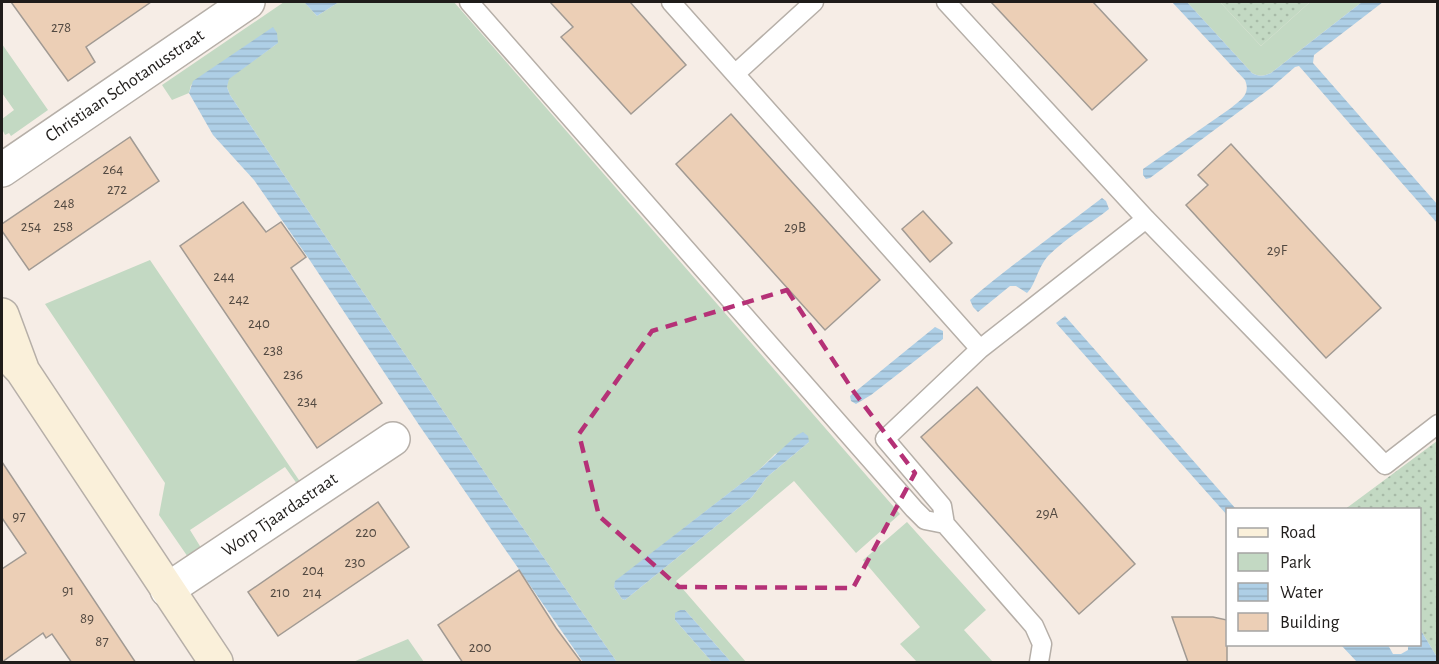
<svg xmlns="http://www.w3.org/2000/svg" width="1439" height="664" font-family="'Alegreya Sans',sans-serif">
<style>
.green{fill:#c3d9c3;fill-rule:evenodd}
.garden{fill:url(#garden-dots)}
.water{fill:url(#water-rules)}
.building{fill:#eccfb6;stroke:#a19a93;stroke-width:1.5}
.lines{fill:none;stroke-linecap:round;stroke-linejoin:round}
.service-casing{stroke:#b6afa8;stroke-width:21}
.minor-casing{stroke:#b6afa8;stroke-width:36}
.secondary-casing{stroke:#b6afa8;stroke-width:36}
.service{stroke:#fff;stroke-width:18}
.minor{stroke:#fff;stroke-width:33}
.secondary{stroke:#faf0da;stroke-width:33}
.marked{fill:none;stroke:#b53177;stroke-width:4.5;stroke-dasharray:12 8;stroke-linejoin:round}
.labels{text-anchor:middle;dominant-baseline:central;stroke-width:4.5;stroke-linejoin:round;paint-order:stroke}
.number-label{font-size:15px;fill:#524941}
.street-label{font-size:18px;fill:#1f1c1a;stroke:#fff}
</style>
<defs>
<pattern id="garden-dots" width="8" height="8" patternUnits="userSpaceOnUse" patternTransform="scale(1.5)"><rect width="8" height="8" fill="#c3d9c3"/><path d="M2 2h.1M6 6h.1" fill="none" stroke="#a7baa7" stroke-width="1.8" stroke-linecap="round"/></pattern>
<pattern id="water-rules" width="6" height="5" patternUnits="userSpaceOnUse" patternTransform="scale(1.5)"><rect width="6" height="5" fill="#aecfe6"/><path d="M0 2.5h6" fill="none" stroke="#95b1c5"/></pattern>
</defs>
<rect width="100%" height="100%" fill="#f6ede6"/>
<path class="green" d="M284,2H304L317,16L339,2H454L900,514L856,553L794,481L676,581L746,662H731L685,610H680L675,620L712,662H617L502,498L230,95L227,87L228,79L278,43L191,85L189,93L172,100L162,85ZM809,442L767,477L752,497L625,600L622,599L614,587L616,581L760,469L775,454Z
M1187,2H1220L1261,46L1310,2H1362L1271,73C1264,76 1259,77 1252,73Z
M2,44L48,110L11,136L9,133L5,135L2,129V119L14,110L2,93Z
M150,260L303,486L300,488L285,467L190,530L203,551L190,560L159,515L165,483L45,304Z
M907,522L986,610L964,630L993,662H917L900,644L920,627L863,560Z
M408,639L424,662H353Z"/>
<path class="garden" d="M1220,2H1310L1261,46Z
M1437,441V657L1420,629V510H1344Z"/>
<path class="water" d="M304,2H339L317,16Z
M1172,2H1187L1252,73C1259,77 1264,76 1271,73L1362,2H1383L1314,55L1313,63L1437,204V223L1299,66L1295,67L1272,87L1150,178L1146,179L1143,175V169L1231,108C1241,100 1251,94 1245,80Z
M273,27L277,33L278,43L229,79L227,87L230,95L502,498L617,662H583L419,425L309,259L254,180L213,135L189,93L193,81Z
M1102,198L1106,201L1109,209C1090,224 1065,239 1048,256C1038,267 1035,286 1027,293L1016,286H1010L978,312L973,307L970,300C1012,264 1058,232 1102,198Z
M1065,316L1236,509L1228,510L1227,515L1056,323Z
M935,327L943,331V339L871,395L856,404L851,401L850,396Z
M803,432L808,436L809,442L767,477L752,497L625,600L622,599L614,587L615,581L760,469L797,435Z
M680,610H685L731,662H712L675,620V613Z
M1420,629L1437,657V662H1357L1341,645H1388L1393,654H1401L1408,650V645L1420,644Z"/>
<path class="building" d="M11,2H151L86,47L95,62L68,81Z
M550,2H630L686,65L631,114L561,37L573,27Z
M991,2H1093L1147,60L1092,110Z
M731,114L880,280L825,330L676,164Z
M130,137L159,181L29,270L2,231V224Z
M1231,144L1381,308L1326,358L1186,205L1208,185L1198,175Z
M243,202L266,232L281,222L306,257L291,268L382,403L317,448L180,246Z
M923,211L952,243L930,262L902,229Z
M977,387L1135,564L1079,614L921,437Z
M2,462L136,663H72L52,634L46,638L43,633L2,662V569L26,553L2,518Z
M378,502L409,547L278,636L248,592Z
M519,570L556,628L582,663H463L438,625Z
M1172,617H1213L1227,620V663L1188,662Z"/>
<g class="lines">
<g class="service-casing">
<path id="service" d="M469,2L914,509L925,520L945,524L1034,626L1042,644L1039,662
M671,2L980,349
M946,2L1146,219L1385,465L1438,424
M735,74L814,2
M945,524L942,506L885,439L980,349L1146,219"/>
</g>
<g class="minor-casing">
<path id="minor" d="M2,170L248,2
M167,590L393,439"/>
</g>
<g class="secondary-casing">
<path id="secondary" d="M2,315L22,369
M2,349L22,370L216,662"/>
</g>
<use href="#service" class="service"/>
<use href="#minor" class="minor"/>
<use href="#secondary" class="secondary"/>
</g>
<path class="marked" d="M787,290L854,392L915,473L853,588L679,587L599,516L579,434L652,331Z"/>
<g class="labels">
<g class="number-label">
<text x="61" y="27">278</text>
<text x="113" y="169">264</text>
<text x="117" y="189">272</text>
<text x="64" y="203">248</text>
<text x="31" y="226">254</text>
<text x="63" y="226">258</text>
<text x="795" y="227">29B</text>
<text x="1277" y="250">29F</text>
<text x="224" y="276">244</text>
<text x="239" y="299">242</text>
<text x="259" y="323">240</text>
<text x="273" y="350">238</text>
<text x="293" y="374">236</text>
<text x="307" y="401">234</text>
<text x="1047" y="513">29A</text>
<text x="19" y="516">97</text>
<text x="366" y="532">220</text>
<text x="355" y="562">230</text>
<text x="313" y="570">204</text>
<text x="68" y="590">91</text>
<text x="280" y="592">210</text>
<text x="312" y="592">214</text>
<text x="87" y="618">89</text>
<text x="102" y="641">87</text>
<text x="480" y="647">200</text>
</g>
<g class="street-label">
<text transform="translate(125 86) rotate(-34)">Christiaan Schotanusstraat</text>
<text transform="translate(280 515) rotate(-34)">Worp Tjaardastraat</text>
</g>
</g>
<rect width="1439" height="664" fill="none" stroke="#1f1c1a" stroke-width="6"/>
<rect x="1226" y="508" width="195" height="138" fill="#ffffff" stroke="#a5a4a3" stroke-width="1.5"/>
<rect x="1238" y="528" width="30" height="9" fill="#faf0da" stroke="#a5a4a3" stroke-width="1.5"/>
<text x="1280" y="538" font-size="18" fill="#1f1c1a">Road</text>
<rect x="1238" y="553" width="30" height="18" fill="#c3d9c3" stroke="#a5a4a3" stroke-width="1.5"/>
<text x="1280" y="568" font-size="18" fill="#1f1c1a">Park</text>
<rect x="1238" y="583" width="30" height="18" fill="url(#water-rules)" stroke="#a5a4a3" stroke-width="1.5"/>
<text x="1280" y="598" font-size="18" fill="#1f1c1a">Water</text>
<rect x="1238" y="613" width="30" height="18" fill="#eccfb6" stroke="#a5a4a3" stroke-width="1.5"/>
<text x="1280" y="628" font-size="18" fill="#1f1c1a">Building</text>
</svg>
